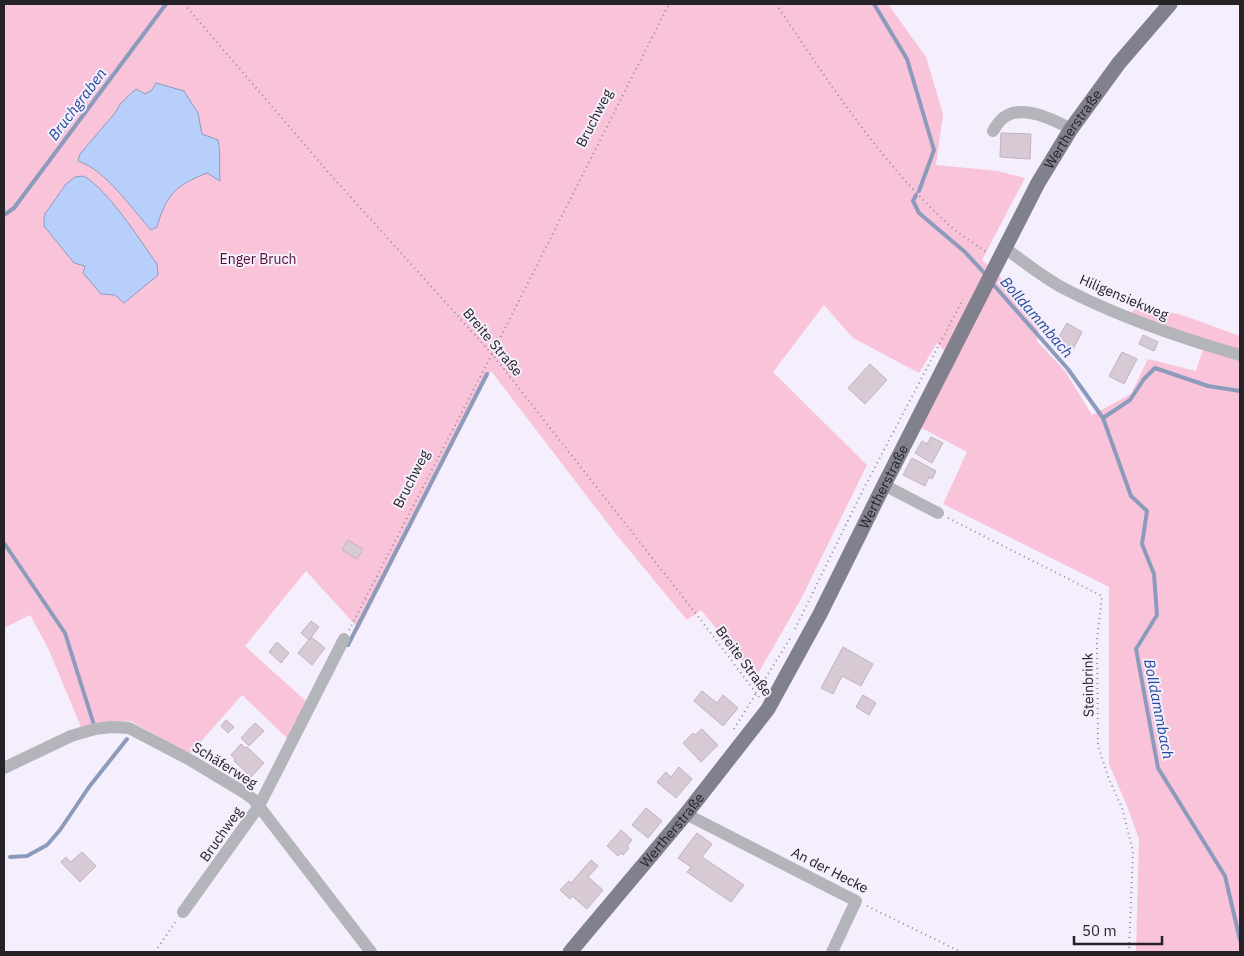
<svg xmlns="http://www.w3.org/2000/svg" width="1244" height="956" font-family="'IBM Plex Sans',sans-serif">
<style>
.green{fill:#f9c4d9}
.water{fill:#b8cffc;stroke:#8c9bbc}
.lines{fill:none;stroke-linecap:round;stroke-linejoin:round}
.stream{stroke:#8c9bbc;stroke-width:4}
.building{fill:#d7cad5;stroke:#c0b3be}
.path{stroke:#908b95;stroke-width:2;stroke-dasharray:1 4;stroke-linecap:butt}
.minor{stroke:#b4b4bb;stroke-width:12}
.major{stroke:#81818d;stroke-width:15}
.labels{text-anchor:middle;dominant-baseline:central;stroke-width:4;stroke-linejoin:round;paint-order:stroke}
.street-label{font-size:14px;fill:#252228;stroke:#f5eefc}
.park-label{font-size:14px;fill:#570b35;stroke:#f5eefc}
.water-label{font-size:15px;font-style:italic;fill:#234b9e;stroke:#f5eefc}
</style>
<rect width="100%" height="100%" fill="#f5eefc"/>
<path class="green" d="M4,4H888L926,57L943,114L936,165L998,171L1025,178L982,260L999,276L1039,329L1037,341L1065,371L1092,415L1131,394L1148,359L1196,371L1206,340L1130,313L1137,308L1179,314L1240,336V952H1136L1139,839L1127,806L1109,764V587L943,504L967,452L918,426L953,360L937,343L919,373L853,338L824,305L773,372L867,465L801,599L756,677L701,610L687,620L615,533L491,371L359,629L306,571L245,646L308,703L289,740L242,695L189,755L131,721L81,727L48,648L30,615L4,628Z"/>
<path class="water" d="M156,83L184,91L198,113L202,134L218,140C221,154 219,167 220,181L207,173C176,185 166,195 157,227L151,230C131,208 106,170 78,161L80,154L115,113L121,103L136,89L145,94L152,90Z
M84,176C109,191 139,239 157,264L158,275L124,303L115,295L101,294L83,273L85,266L74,263L44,226V218L45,214L66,184L75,177Z"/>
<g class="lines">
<path class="stream" d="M874,4L907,59L934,150L919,191
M916,195L913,201L919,213L965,252L987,276
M4,215L14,208L166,4
M991,282L1068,369L1103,418L1131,496L1147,511L1142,544L1154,574L1157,615L1136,649L1158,768L1225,876L1240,940
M1103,418L1130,400L1144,379L1155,368L1208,386L1240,391
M4,543L65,633L94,725H96
M348,645L487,374
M10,857L27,856L47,845L60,830L89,787L127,739"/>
</g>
<path class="building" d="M1001,133L1031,134L1030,159L1000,157Z
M1067,323L1082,332L1073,349L1057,340Z
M1143,335L1158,342L1154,351L1139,344Z
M1122,352L1137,359L1124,384L1109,376Z
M870,364L887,380L865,404L848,388Z
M931,437L943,443L932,463L915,453L922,441L927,444Z
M912,458L936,471L932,479L929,477L925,486L903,475Z
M348,540L363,549L357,559L342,550Z
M311,621L319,627L309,640L301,633Z
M311,637L325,648L312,665L298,653Z
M277,642L289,653L281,663L269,652Z
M843,647L873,664L861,686L842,676L833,694L821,688Z
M702,691L717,703L723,695L738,708L723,726L694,701Z
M863,695L876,703L869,715L856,707Z
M226,720L234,727L228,733L221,726Z
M255,723L264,731L249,746L241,738Z
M702,729L718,745L701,762L683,743L693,733L695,735Z
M241,744L245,748L247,747L264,763L251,777L234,761L235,759L231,755Z
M679,767L692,779L676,798L657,782L666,772L671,777Z
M646,808L662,821L648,838L632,825Z
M621,830L632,840L627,846L629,848L623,855L621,853L618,856L607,846Z
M697,833L712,844L702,857L744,885L731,902L687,872L691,867L678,858Z
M82,852L96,866L80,882L61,862L66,857L71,862Z
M591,860L598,866L588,877L603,890L587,909L572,896L570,899L560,890L569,881L571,883Z"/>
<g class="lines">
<path class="path" d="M184,4L329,173L492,354L697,615L759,697
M776,4C828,81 879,161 948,224C960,235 975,244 988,253
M948,518L1102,596L1097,640L1098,746L1109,779L1122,808L1133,851L1129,952
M795,629L862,492L963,299
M349,630L492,354L669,4
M734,729L791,637
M867,906L961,952
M155,952L176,921"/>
<path class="minor" d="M993,131C995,128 997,124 1000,121C1018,101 1053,119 1071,129
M1005,248C1024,262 1044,278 1065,289C1121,318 1180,338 1240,355
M884,485L938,513
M4,768L71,736L95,729L111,727L129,728L192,761L245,793L254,800L371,952
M686,814L856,901L832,952
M183,912L259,806L344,639"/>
<path class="major" id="s1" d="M570,952L686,814L768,709L820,614L884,485L1038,183L1071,129L1119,63L1170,4"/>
</g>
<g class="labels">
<g class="street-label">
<text transform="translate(594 118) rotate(-63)">Bruchweg</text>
<text stroke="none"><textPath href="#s1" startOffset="969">Wertherstraße</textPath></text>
<text transform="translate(1124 297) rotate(23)">Hiligensiekweg</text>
<text transform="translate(493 342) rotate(50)">Breite Straße</text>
<text transform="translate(411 479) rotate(-63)">Bruchweg</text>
<text stroke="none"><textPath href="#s1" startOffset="564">Wertherstraße</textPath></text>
<text transform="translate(744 661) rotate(53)">Breite Straße</text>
<text transform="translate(1088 685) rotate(-91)">Steinbrink</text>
<text transform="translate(225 765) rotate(32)">Schäferweg</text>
<text stroke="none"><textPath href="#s1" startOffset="159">Wertherstraße</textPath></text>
<text transform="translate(221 834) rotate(-55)">Bruchweg</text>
<text transform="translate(830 870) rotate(27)">An der Hecke</text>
</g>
<g class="park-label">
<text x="258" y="259">Enger Bruch</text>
</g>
<g class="water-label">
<text transform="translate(77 104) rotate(-53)">Bruchgraben</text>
<text transform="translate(1037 317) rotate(49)">Bolldammbach</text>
<text transform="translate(1159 709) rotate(79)">Bolldammbach</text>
</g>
</g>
<rect width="1244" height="956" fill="none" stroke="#252228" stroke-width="10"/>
<path d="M1074 936v8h88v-8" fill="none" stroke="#252228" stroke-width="2.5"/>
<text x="1082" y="936" font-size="15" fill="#252228" stroke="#f5eefc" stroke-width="4" paint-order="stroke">50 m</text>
</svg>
